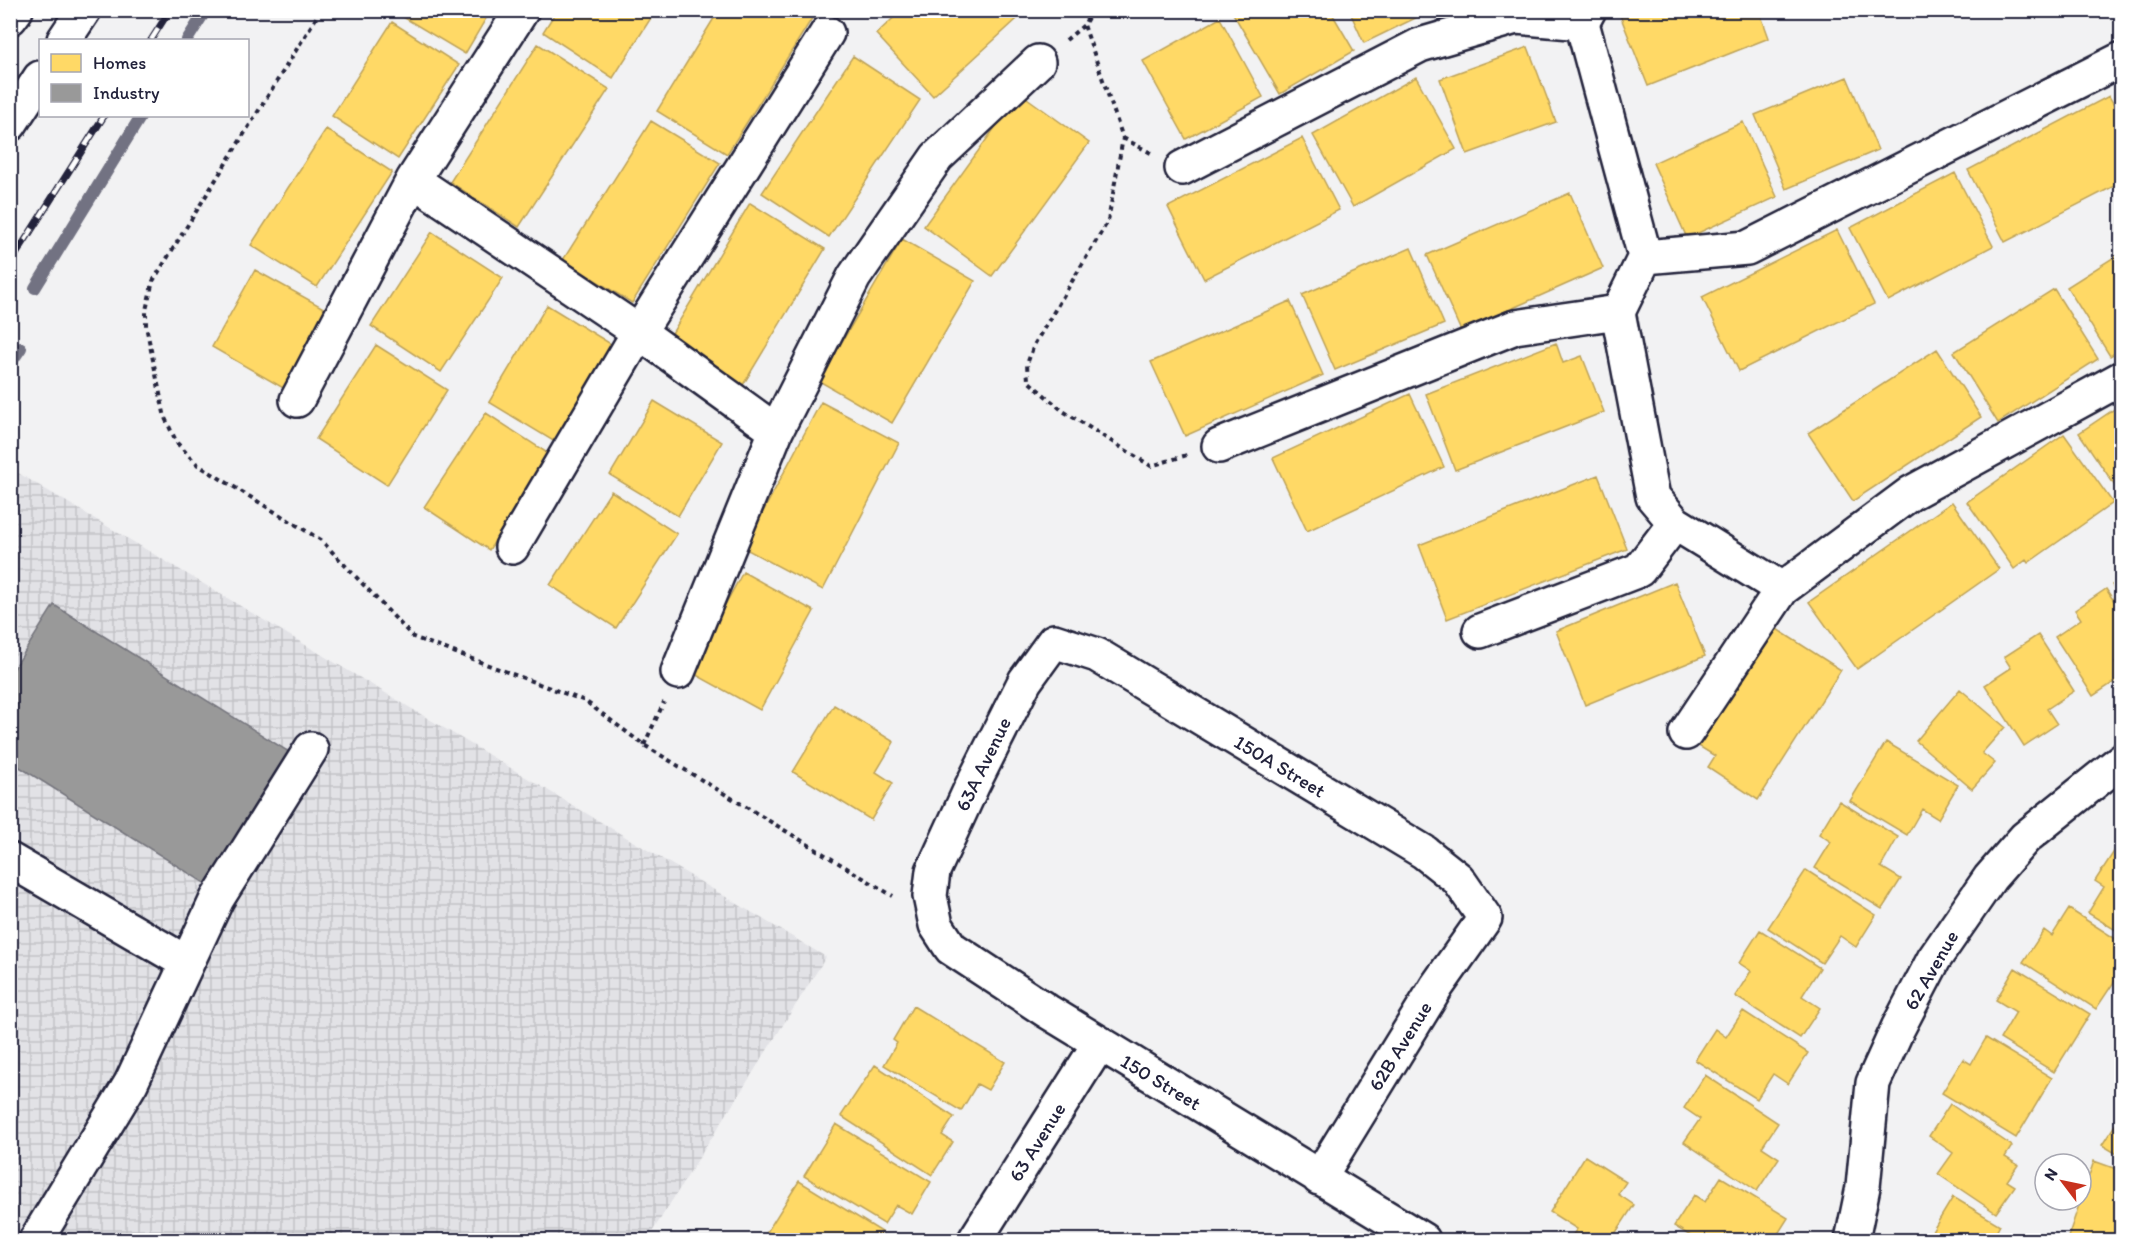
<svg xmlns="http://www.w3.org/2000/svg" width="2132" height="1251" font-family="Itim,sans-serif">
<style>
.industrial{fill:url(#industrial-grid)}
.homes{fill:#ffd966;stroke:#bda259;stroke-width:1.5}
.industry{fill:#999;stroke:#75757d;stroke-width:1.5}
.lines{fill:none;stroke-linecap:round;stroke-linejoin:round}
.stream{stroke:#727282;stroke-width:12}
.minor-casing{stroke:#22223b;stroke-width:38}
.major-casing{stroke:#22223b;stroke-width:38}
.path{stroke:#22223b;stroke-width:4;stroke-dasharray:4.5 4.5;stroke-linecap:butt}
.minor{stroke:#fff;stroke-width:33}
.major{stroke:#fff;stroke-width:33}
.rail-casing{stroke:#22223b;stroke-width:7}
.rail{stroke:#fff;stroke-width:4.5;stroke-dasharray:14;stroke-linecap:butt}
.labels{text-anchor:middle;dominant-baseline:central;stroke-width:6;stroke-linejoin:round;paint-order:stroke}
.street-label{font-size:20px;fill:#22223b;stroke:#fff}
</style>
<defs>
<pattern id="industrial-grid" width="8" height="8" patternUnits="userSpaceOnUse" patternTransform="scale(1.5)"><rect width="8" height="8" fill="#e2e2e6"/><path d="M0 4h8M4 0v8" fill="none" stroke="#c2c2c6"/></pattern>
</defs>
<rect width="100%" height="100%" fill="#f2f2f3"/>
<filter id="ink" filterUnits="userSpaceOnUse"><feTurbulence type="fractalNoise" baseFrequency=".0167" numOctaves="2"/><feDisplacementMap in="SourceGraphic" scale="12" xChannelSelector="R" yChannelSelector="G"/><feConvolveMatrix kernelMatrix="1 2 1 2 8 2 1 2 1" color-interpolation-filters="sRGB"/></filter>
<g filter="url(#ink)">
<path class="industrial" d="M10,468L826,957L647,1240H11Z"/>
<path class="homes" d="M400,10H491L465,54L398,14Z
M557,10H656L613,78L543,32Z
M719,10L816,12L727,154L657,111Z
M902,10H1027L933,96L876,34Z
M1231,10H1330L1354,51L1280,94Z
M1349,10H1432L1364,43Z
M1618,10H1759L1769,38L1648,86Z
M1220,18L1263,97L1186,139L1143,61Z
M392,22L459,65L398,159L332,116Z
M538,44L609,89L519,227L450,182Z
M1528,47L1556,122L1467,154L1440,79Z
M853,56L920,100L829,237L762,193Z
M1416,77L1456,149L1353,207L1313,135Z
M1847,77L1878,150L1786,189L1755,115Z
M1020,93L1089,143L992,276L924,226Z
M2109,96L2122,119V182L2005,242L1968,170Z
M651,121L720,163L632,303L563,260Z
M1743,122L1777,197L1687,238L1653,163Z
M326,129L392,172L317,287L251,245Z
M1302,138L1339,210L1204,279L1168,207Z
M1955,173L1993,246L1888,301L1850,228Z
M1570,193L1603,268L1461,331L1427,255Z
M750,203L825,249L740,390L665,345Z
M1837,230L1874,304L1739,371L1702,297Z
M432,232L503,278L441,372L371,326Z
M902,239L975,281L892,423L819,381Z
M1411,248L1444,324L1335,370L1302,295Z
M2122,252V349L2110,356L2067,287Z
M255,270L329,311L285,389L212,347Z
M2054,289L2098,359L1998,423L1954,352Z
M1290,301L1323,375L1185,436L1151,362Z
M547,305L619,349L560,445L489,402Z
M1556,343L1563,363L1582,356L1604,412L1455,470L1426,394Z
M376,345L447,390L387,485L316,439Z
M1937,349L1981,417L1853,501L1808,433Z
M1410,394L1444,467L1307,531L1273,458Z
M654,401L722,442L678,516L610,475Z
M821,402L899,443L823,590L744,548Z
M2122,404V496L2079,433Z
M486,413L552,456L489,550L424,507Z
M2064,434L2113,503L2028,563L2026,560L2014,569L1967,502Z
M1598,475L1627,549L1447,619L1419,545Z
M611,491L677,534L616,628L550,585Z
M1952,502L1999,569L1857,669L1809,602Z
M743,572L814,611L760,710L689,671Z
M2122,579V599L2112,585Z
M1675,582L1705,656L1585,705L1556,631Z
M2106,589L2122,613V658L2115,662L2122,677L2093,696L2055,637L2081,619L2075,610Z
M1772,626L1841,670L1758,800L1708,767L1715,756L1697,745Z
M2038,635L2074,691L2047,709L2057,724L2024,746L1985,685L2011,668L2004,657Z
M1960,689L2005,727L1982,753L1995,763L1972,789L1916,741Z
M834,705L894,742L876,772L893,783L871,820L793,772Z
M1886,742L1958,785L1938,819L1922,809L1907,835L1850,801Z
M1839,801L1898,837L1881,867L1901,879L1882,909L1815,868L1831,842L1819,834Z
M2115,850L2122,854V934L2088,913L2104,887L2095,881Z
M1806,870L1876,915L1856,947L1840,936L1822,963L1768,928Z
M2069,909L2122,943V970L2096,1009L2023,962L2044,930L2052,936Z
M1760,930L1820,968L1802,996L1820,1008L1800,1038L1735,996L1751,971L1739,963Z
M2015,968L2090,1014L2054,1072L2000,1039L2016,1012L1996,1000Z
M913,1006L1005,1062L988,1090L977,1084L961,1111L884,1065L897,1043L893,1040Z
M1743,1011L1808,1053L1788,1084L1773,1074L1757,1099L1695,1060L1715,1029L1726,1037Z
M1986,1038L2052,1078L2016,1138L1942,1093L1963,1059L1971,1064Z
M875,1065L954,1117L942,1135L953,1142L932,1175L841,1116Z
M1705,1075L1778,1123L1762,1147L1779,1158L1757,1191L1684,1142L1700,1119L1684,1108Z
M1950,1104L2012,1146L2005,1157L2018,1165L2007,1181L2015,1186L1996,1213L1938,1174L1953,1153L1929,1136Z
M2122,1114V1157L2102,1145Z
M836,1124L931,1182L912,1214L896,1205L884,1224L804,1176Z
M1585,1156L1626,1182L1618,1194L1634,1205L1611,1240H1569L1577,1229L1550,1212Z
M2094,1161L2122,1171V1240H2067Z
M1721,1177L1788,1218L1774,1240H1760L1751,1235L1747,1240H1697L1674,1226L1694,1195L1705,1202Z
M799,1181L882,1232L877,1240H780L767,1232Z
M1953,1197L2000,1225L1992,1240H1927Z"/>
<path class="industry" d="M54,605L289,752L206,884L10,761V675Z"/>
<g class="lines">
<path class="stream" d="M187,40L206,10
M35,288L141,116
M10,364L21,348"/>
<g class="minor-casing">
<path id="minor" d="M1589,10L1582,23L1645,257L1618,312L1653,497L1675,523L1782,589
M1182,168L1420,45L1516,17L1582,23
M413,180L639,332L776,431
M1645,257L1747,248L2122,59
M297,400L413,180L522,10
M1219,446L1515,327L1618,312
M512,547L639,332L827,33
M1480,631L1639,570L1675,523
M678,672L776,431L854,277L937,157L1038,62
M1686,733L1782,589L1911,493L2122,378
M10,860L187,963
M1319,1178L1437,986L1485,918L1458,879L1424,852L1097,655L1054,641L1025,681L972,786L933,871L930,896L936,925L951,948L1047,1011L1423,1240
M36,1240L131,1083L217,899L311,749
M975,1240L1099,1044
M1852,1240L1863,1187L1873,1083L1898,1028L1934,959L1990,878L2025,838L2122,760"/>
</g>
<g class="major-casing">
<path id="major" d="M10,18L16,10
M64,40L84,10
M10,124L40,78"/>
</g>
<path class="path" d="M321,10L153,281L146,310V326L165,418L177,443L198,465L321,540L413,637L585,701L644,745L893,896
M1092,10L1084,25L1123,138L1108,221L1034,345L1027,364L1028,381L1063,411L1151,466L1187,455
M1066,40L1084,25
M1123,138L1151,153
M644,745L664,702"/>
<use href="#minor" class="minor"/>
<use href="#major" class="major"/>
<g class="rail-casing">
<path id="rail" d="M151,40L170,10
M10,264L104,116"/>
</g>
<use href="#rail" class="rail"/>
</g>
</g>
<g class="labels">
<g class="street-label">
<text transform="translate(983 764) rotate(-64)">63A Avenue</text>
<text transform="translate(1280 766) rotate(31)">150A Street</text>
<text transform="translate(1931 970) rotate(-60)">62 Avenue</text>
<text transform="translate(1400 1046) rotate(-58)">62B Avenue</text>
<text transform="translate(1161 1082) rotate(31)">150 Street</text>
<text transform="translate(1037 1142) rotate(-58)">63 Avenue</text>
</g>
</g>
<rect width="2132" height="1251" fill="none" stroke="#fff" stroke-width="36"/>
<rect x="18" y="18" width="2096" height="1215" fill="none" stroke="#22223b" stroke-width="2" filter="url(#ink)"/>
<rect x="39" y="39" width="210" height="78" fill="#ffffff" stroke="#a7a7b1" stroke-width="1.5"/>
<rect x="51" y="54" width="30" height="18" fill="#ffd966" stroke="#a7a7b1" stroke-width="1.5"/>
<text x="93" y="69" font-size="18" fill="#22223b">Homes</text>
<rect x="51" y="84" width="30" height="18" fill="#999999" stroke="#a7a7b1" stroke-width="1.5"/>
<text x="93" y="99" font-size="18" fill="#22223b">Industry</text>
<g transform="translate(2063 1182) rotate(302)"><circle r="28" fill="#ffffff" stroke="#a7a7b1" stroke-width="1.5"/>
<path d="M0-4.5L10 22L0 15L-10 22Z" fill="#c8321e"/>
<text y="-9" font-size="16" font-weight="bold" text-anchor="middle" fill="#22223b">N</text>
</g>
</svg>
